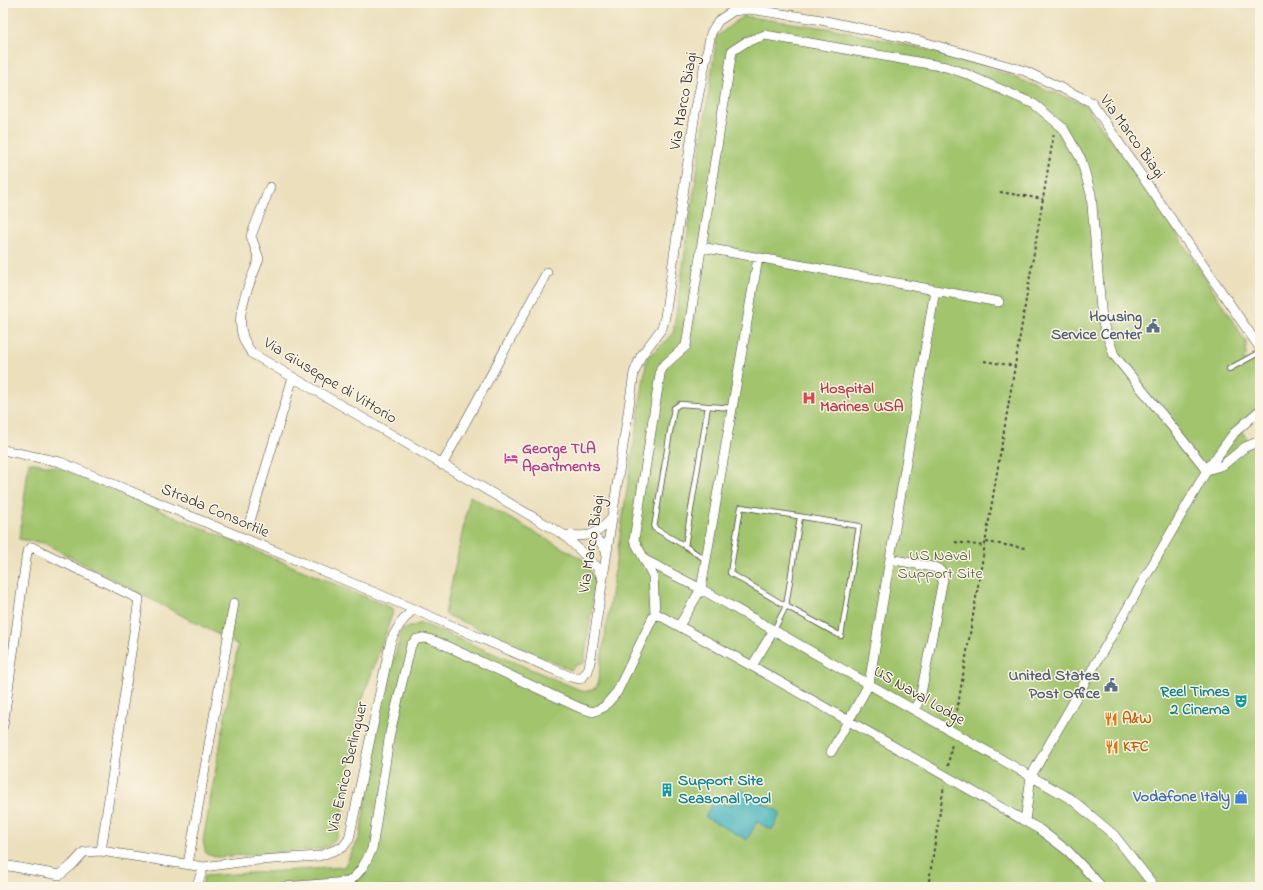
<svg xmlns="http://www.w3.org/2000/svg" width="1263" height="890" font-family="'Indie Flower',sans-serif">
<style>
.green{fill:#a1c46d;stroke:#66784c}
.water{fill:#44b3bd;stroke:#386f74}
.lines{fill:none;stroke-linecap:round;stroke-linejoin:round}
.lane-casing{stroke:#484641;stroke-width:6}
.street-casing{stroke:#484641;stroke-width:10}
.path{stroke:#484641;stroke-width:2;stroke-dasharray:3 3;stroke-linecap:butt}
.lane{stroke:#fff;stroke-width:4.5}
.street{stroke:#fff;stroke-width:9}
.labels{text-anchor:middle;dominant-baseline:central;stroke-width:3;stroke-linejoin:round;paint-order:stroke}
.street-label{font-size:16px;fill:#2b2b2b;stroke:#fcf5e5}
.service-label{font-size:16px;font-weight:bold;fill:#4e5e75;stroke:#fcf5e5;text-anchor:end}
.health-label{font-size:16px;font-weight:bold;fill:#be3a42;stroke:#fcf5e5;text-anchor:start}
.hotel-label{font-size:16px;font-weight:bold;fill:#b23c85;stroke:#fcf5e5;text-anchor:start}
.park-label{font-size:16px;fill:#4e593f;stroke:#fcf5e5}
.culture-label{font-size:16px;font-weight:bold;fill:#0d838f;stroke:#fcf5e5;text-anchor:end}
.food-label{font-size:16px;font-weight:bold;fill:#c56008;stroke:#fcf5e5;text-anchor:start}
.shop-label{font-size:16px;font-weight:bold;fill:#366cbe;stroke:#fcf5e5;text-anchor:end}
</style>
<rect width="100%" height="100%" fill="#fcf5e5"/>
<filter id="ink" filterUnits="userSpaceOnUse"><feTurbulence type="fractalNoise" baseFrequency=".025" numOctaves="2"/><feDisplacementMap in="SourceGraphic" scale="8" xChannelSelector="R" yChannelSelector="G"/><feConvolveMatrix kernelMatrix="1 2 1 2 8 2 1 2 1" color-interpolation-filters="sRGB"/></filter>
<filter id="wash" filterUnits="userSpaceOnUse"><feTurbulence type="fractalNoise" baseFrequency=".012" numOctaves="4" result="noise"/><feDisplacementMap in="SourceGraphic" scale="16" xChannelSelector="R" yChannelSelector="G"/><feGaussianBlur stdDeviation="0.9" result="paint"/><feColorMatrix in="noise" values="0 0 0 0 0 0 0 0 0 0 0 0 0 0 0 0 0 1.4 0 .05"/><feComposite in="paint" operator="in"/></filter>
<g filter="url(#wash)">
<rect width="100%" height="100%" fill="#ebdfbc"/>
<path class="green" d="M743,16L834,29L961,57L1084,104L1149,190L1246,342V356L1243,359V361L1249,359L1260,363V414L1240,429L1253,446L1260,440V887H202L204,876L344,867L360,837L378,716L402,630L421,623L585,692L597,687L647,358L673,334L717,36Z
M29,462L60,468L394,609L358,712L342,819L337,837L329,846L319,849L217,857L206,854L203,841L238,645L44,543L19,539Z
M470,496L584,560L593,576L595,585L584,663L576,665L571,670L445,614Z"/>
<path class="water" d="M740,789L781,813L772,830L757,822L747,840L705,817L715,798L730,807Z"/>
</g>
<g filter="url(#ink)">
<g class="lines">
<g class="lane-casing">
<path id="lane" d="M1229,369L1260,352
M685,546L654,528L674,408L680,404L708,406
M706,560L685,546L708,406L732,408
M774,630L786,606L730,573L741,507C781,513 820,520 859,526L841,636L786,606L800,517"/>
</g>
<g class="street-casing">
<path id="street" d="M270,187L251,236L259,259C248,289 227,325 253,354L564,535L597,567L602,578
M701,247L935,290L869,684L831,752
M935,290L999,302
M3,450L60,462L383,596L571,677L580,679L588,671L591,657L634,373L641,356L662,328L665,317L695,113L711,33L718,21L733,11L749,9L816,19L920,41L1025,71L1091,102L1260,348
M442,465L547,272
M1207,470L1234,433L1260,410
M1207,470L1223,465L1245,447L1260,441
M250,521L293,377
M564,535C588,537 595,537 611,519
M591,536L600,542L606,551
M890,559L937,568L942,572L943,579L920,699L914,710
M645,560L701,589L1071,799L1114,835L1155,887
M655,613L752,666L1039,829L1068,851L1102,887
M679,626L701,589L758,258
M752,666L774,630
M3,726L27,552L32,547L139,599L101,851
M188,864L234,603
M3,865L60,875L72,865L84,852L101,851L204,867
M196,887L204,867L247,861L319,856L343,847L349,839L391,640L400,624L412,610
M284,887L348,882C360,874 366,862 372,849L390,733L411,645L417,639L425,638L438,642L580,708L593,712L604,707L617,692L655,613L653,576L634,540L661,368L686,346L732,51L746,42L765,35L946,67L964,73L1034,104L1063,128L1081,159L1091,194L1102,320L1114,355L1207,470L1031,776L1025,821"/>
</g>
<path class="path" d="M1000,192L1043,199
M984,361L1015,366
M955,542L985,546
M986,542L1025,548
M955,723L1054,133
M948,766L952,743
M928,887L944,786"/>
<use href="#lane" class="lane"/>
<use href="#street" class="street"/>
</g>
</g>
<defs>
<g id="civic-bare" transform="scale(1.08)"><path d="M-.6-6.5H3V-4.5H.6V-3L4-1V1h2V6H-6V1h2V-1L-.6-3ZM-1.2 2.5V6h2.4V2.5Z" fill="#5c6f8a" stroke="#fcf5e5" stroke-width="2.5" paint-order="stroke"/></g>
<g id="hospital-bare" transform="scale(1.08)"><path d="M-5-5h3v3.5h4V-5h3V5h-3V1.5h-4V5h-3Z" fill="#e0444e" stroke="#fcf5e5" stroke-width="2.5" paint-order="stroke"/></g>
<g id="hotel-bare" transform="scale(1.08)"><path d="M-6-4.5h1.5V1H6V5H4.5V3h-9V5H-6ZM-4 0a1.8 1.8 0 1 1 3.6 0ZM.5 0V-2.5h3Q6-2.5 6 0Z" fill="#d1479c" stroke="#fcf5e5" stroke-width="2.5" paint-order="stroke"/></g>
<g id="theatre-bare" transform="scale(1.08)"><path d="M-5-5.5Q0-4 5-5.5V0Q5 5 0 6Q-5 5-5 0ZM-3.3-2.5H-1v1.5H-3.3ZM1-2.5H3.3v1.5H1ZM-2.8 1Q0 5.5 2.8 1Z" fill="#0f9aa8" stroke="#fcf5e5" stroke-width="2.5" paint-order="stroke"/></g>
<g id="restaurant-bare" transform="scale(1.08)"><path d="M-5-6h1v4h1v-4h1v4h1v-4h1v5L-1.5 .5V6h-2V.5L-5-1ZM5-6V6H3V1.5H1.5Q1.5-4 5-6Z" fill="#e8710a" stroke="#fcf5e5" stroke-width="2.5" paint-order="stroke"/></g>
<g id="building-bare" transform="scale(1.08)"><path d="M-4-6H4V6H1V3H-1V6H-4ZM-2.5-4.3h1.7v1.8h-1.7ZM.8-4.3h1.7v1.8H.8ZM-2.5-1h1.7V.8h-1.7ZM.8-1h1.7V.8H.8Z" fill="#0f9aa8" stroke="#fcf5e5" stroke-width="2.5" paint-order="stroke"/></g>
<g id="shop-bare" transform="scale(1.08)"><path d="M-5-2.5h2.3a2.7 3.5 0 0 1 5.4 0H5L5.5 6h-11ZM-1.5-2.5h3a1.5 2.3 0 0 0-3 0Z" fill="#3f7fe0" stroke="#fcf5e5" stroke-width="2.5" paint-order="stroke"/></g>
</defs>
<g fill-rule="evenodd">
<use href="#civic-bare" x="1153" y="326"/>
<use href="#hospital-bare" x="809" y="398"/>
<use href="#hotel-bare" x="511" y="458"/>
<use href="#civic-bare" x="1111" y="685"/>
<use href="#theatre-bare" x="1241" y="701"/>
<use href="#restaurant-bare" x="1111" y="719"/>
<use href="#restaurant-bare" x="1112" y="747"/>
<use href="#building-bare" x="667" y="790"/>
<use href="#shop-bare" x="1241" y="797"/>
</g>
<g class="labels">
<g class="street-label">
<text transform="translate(684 101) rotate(-80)">Via Marco Biagi</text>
<text transform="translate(1132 137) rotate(54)">Via Marco Biagi</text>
<text transform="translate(330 381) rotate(31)">Via Giuseppe di Vittorio</text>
<text transform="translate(215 511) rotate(23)">Strada Consortile</text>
<text transform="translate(592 544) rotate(-81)">Via Marco Biagi</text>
<text transform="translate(919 696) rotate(30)">US Naval Lodge</text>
<text transform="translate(348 767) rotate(-77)">Via Enrico Berlinguer</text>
</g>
<g class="service-label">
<text x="1142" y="317">Housing<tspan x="1142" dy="18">Service Center</tspan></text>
<text x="1100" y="676">United States<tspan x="1100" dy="18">Post Office</tspan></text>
</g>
<g class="health-label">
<text x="820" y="389">Hospital<tspan x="820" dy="18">Marines USA</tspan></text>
</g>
<g class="hotel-label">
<text x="522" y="449">George TLA<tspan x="522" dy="18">Apartments</tspan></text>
</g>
<g class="park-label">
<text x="940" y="556">US Naval<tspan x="940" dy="18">Support Site</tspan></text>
</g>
<g class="culture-label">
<text x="1230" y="692">Reel Times<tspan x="1230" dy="18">2 Cinema</tspan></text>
<text x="678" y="781" text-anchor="start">Support Site<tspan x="678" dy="18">Seasonal Pool</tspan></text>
</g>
<g class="food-label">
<text x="1122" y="719">A&amp;W</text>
<text x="1123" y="747">KFC</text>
</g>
<g class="shop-label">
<text x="1230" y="797">Vodafone Italy</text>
</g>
</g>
<rect width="1263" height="890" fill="none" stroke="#fcf5e5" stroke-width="16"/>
</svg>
